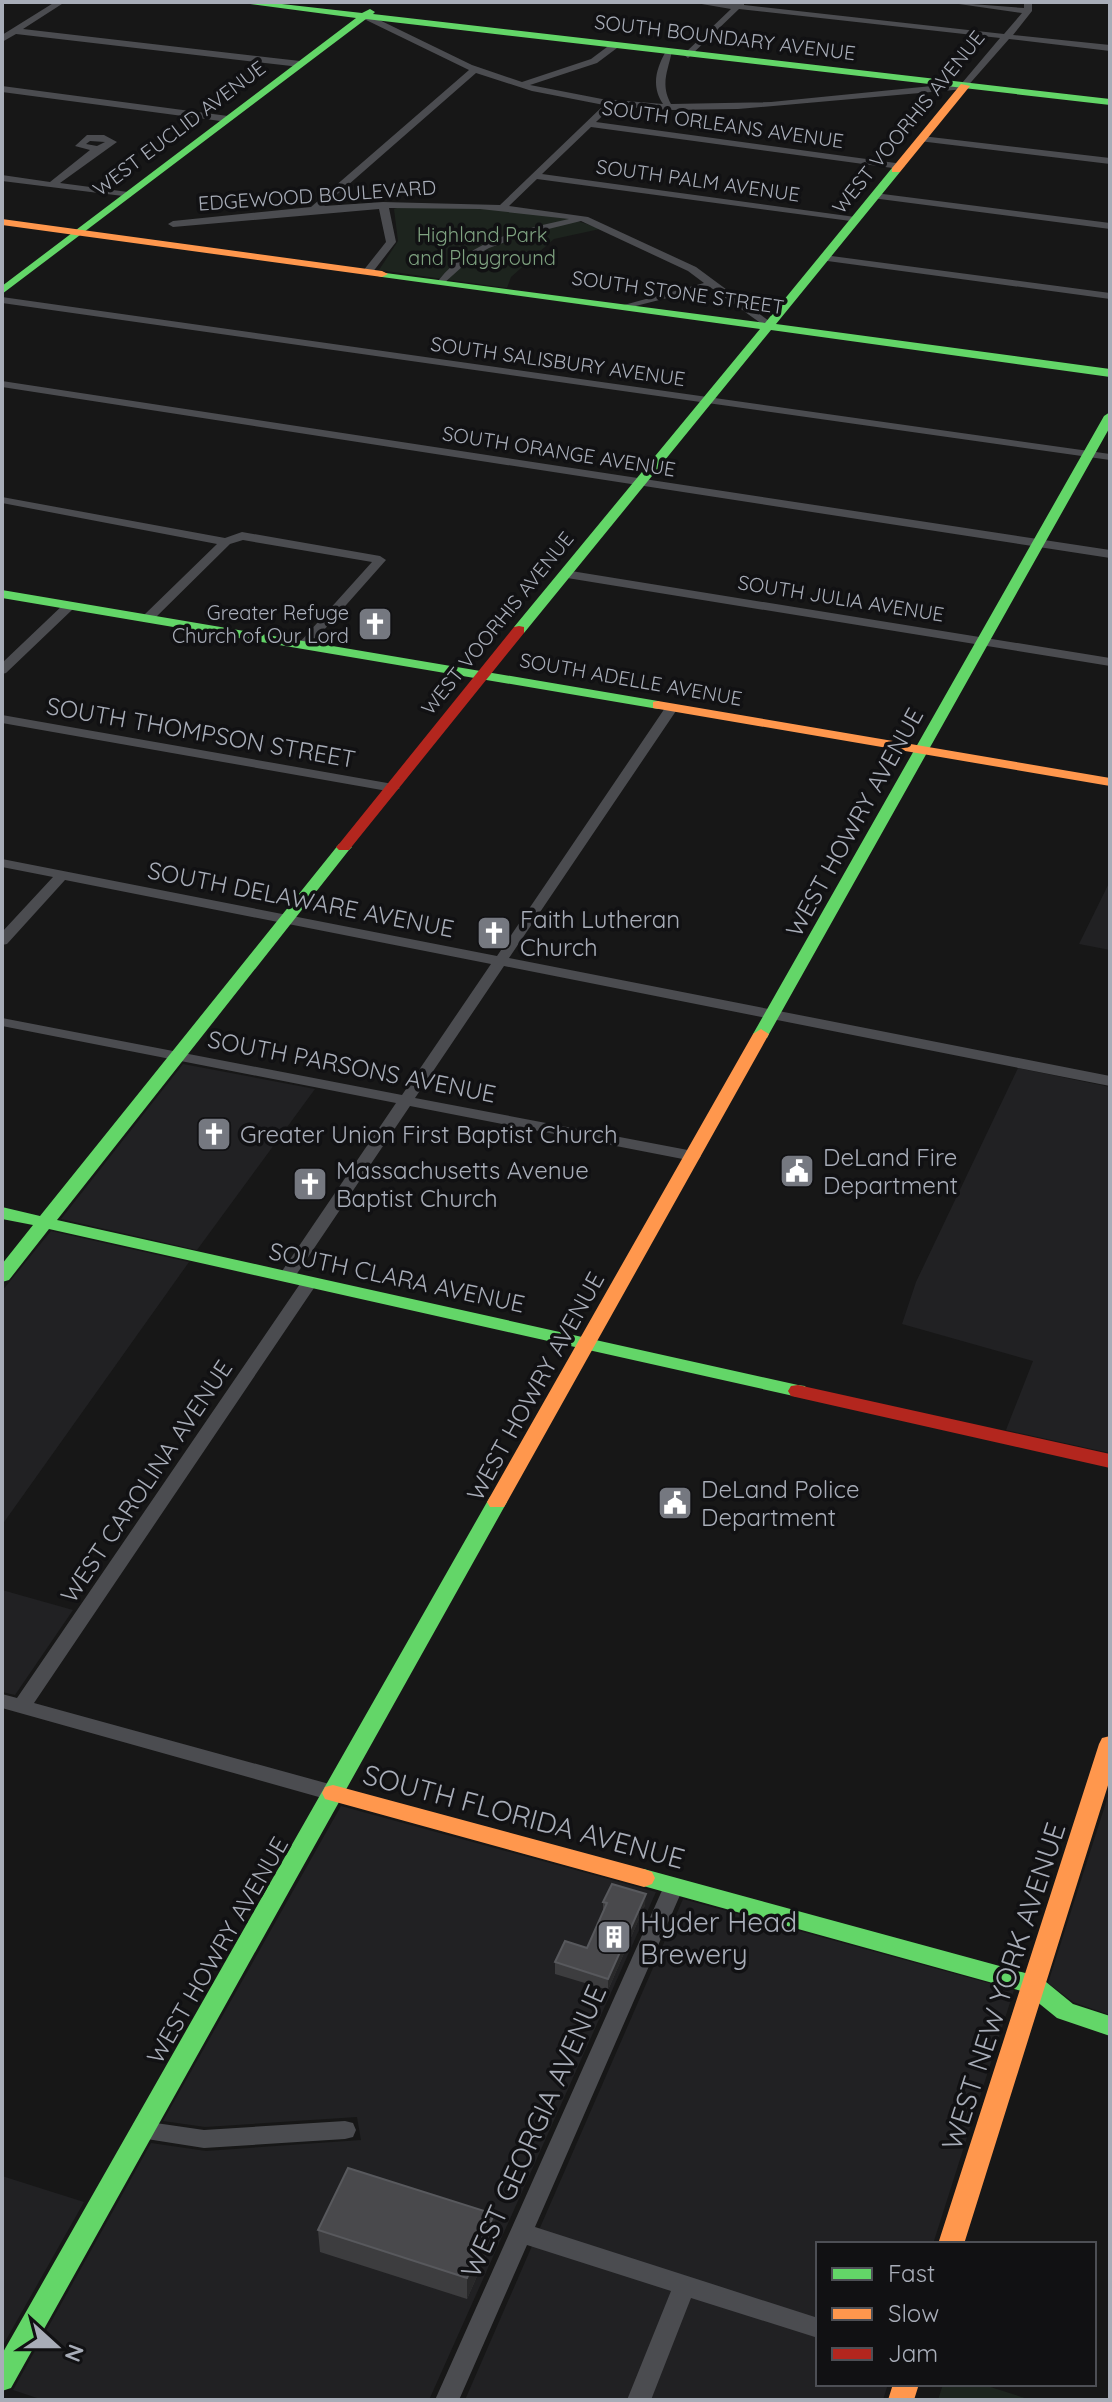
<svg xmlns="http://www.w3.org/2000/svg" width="1112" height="2402" font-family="Quicksand,sans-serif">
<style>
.built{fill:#212123}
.green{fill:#1d241e}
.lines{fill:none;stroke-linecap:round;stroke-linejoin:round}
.street{fill:#4b4c50;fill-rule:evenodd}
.fast{fill:#63d668;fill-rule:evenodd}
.slow{fill:#ff974d;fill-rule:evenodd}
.jam{fill:#b3261e;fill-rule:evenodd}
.wall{fill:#3d3d3f}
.shaded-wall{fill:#29292a}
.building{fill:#49494c;stroke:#58595d;stroke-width:2}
.labels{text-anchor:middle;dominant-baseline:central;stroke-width:7;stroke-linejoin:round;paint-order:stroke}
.far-street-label{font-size:20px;fill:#a8adb8;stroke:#111113}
.far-park-label{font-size:20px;fill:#7fa381;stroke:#111113}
.far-poi-label{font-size:20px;fill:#a8adb8;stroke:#111113;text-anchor:end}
.street-label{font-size:24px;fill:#a8adb8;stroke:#111113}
.poi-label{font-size:24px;fill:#a8adb8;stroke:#111113;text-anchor:start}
.near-street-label{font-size:28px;fill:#a8adb8;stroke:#111113}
.near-poi-label{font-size:28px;fill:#a8adb8;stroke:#111113;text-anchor:start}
</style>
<rect width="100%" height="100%" fill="#171717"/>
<path class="built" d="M1110,881V950L1079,944Z
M183,1064L315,1089L197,1250L61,1219Z
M1018,1068L1110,1087V1453L1006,1430L1033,1361L902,1324L916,1282Z
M51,1231L189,1262L2,1525V1291Z
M2,1590L73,1610L15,1695L2,1692Z
M1110,1790V2015L1073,2002L1048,1983Z
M341,1806L656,1892L429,2400H43L13,2390L151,2143L206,2151L361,2140L357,2117L205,2127L163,2121Z
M683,1899L1014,1990L933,2244H818V2384H888L883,2400H465Z
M2,2176L84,2202L2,2347Z"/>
<path class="green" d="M403,206C468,206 539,204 600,229L554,239L511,277L507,288L379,270L398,241L394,209Z
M943,2384H981L1031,2400H938Z"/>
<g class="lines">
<path class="street" d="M55,2H65L23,29L300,61L304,64L300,67L16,34L2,42V35Z
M690,2L735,4L744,2V5L1004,34L1022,13L945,2L1024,8V2H1032V11L1013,35L1110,45V51L1009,39L965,89L738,109L670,110L613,106L596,122L903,164L905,166L900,169L591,127L542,174L855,217L860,220L858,222L537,179L509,206L588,217L696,267L773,324L774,326L769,329L710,287L624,309V305L704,283L688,271L581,221L524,235L489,248L473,257L443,284L438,281C471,239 520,230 569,219L480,209L389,208L396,242L372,273L368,274L363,271L386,242L379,209L173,227L168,224L173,221L311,207L469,70L362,18L361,16L365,13L472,65L522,82L591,59L611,44H617V48L597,63L530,85L602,99L663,104C651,86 656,69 666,51H672C668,71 660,84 671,104L771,102L962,83L1000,38L739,9L688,58L684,55L685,53L731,9ZM476,73L532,91L604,105L500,205L383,202L324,206Z
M2,86L228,116L233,119L228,122L2,92Z
M87,135H104L117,142L60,183L128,192L131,193V197L2,181V175L50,182L90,150L75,146ZM90,141L105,142L97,146L86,144Z
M922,136L1110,158V164L919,141V137Z
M875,193L1110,223V229L872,198V194Z
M824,255L1110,293V299L820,260L819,258Z
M2,297L1110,454V460L2,303Z
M2,381L1110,550V558L2,387Z
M2,497L225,538L242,532L380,556L386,560L308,648H300V642L372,562L243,540L230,544L151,622H143V616L217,544L2,503Z
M565,570L1110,658V666L561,577V571Z
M69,602L73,603V609L6,673L2,674V663L65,603Z
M672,704L678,708L509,958L1110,1076V1086L504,966L415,1098L693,1151L701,1156L699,1159L693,1161L410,1106L292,1281L286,1282L278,1277L396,1103L2,1026V1018L402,1095L491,964L65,880L7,944L2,945V932L53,877L2,867V859L497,956L667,705Z
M2,715L393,784L400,788L393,792L2,723Z
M310,1277L318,1282L34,1703L333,1785L340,1788L343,1793L340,1798L333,1801L2,1708V1694L17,1698L304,1278Z
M674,1878L681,1880L684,1886L535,2227L818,2318V2338L691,2298L651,2400H627L671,2291L527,2245L459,2400H435L664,1886L667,1880Z
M142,2121L204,2130L345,2121L353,2123L356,2130L353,2137L345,2139L204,2148L134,2137L131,2130L134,2123Z"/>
<path class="fast" d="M235,2H264L362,13L370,9L375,12L373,14L1110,99V105L366,19L2,294V286L356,18Z
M896,167L900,168V172L776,324L1110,369V377L771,330L524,633H514V627L760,329L382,277L378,276V272L765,323L892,168Z
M1110,412V427L769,1034L767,1038H755L753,1034L1104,416Z
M2,590L658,701L665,705L658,709L2,598Z
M344,842L352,847L349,850L57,1220L798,1385L805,1386L808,1391L805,1396L798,1397L49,1229L9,1280L2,1282V1264L33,1225L2,1219V1207L40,1216L339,844Z
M497,1495L504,1497L507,1502L11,2388L2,2391V2354L487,1502L490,1497Z
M644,1869L1040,1977L1073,2004L1110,2016V2036L1057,2018L1025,1992L636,1884L633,1878L636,1872Z"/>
<path class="slow" d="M961,84L970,86L900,172H892V168Z
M2,219L382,271L388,274L382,277L2,225Z
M658,701L1110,778V786L653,708V702Z
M761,1029L769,1034L507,1502L504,1507H490L487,1502L753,1034Z
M1110,1736V1779L964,2244H938L1099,1744L1102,1738Z
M333,1785L644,1869L652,1872L655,1878L652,1884L644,1887L325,1799L322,1793L325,1787Z
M893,2384H919L914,2400H888Z"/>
<path class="jam" d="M519,626L524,627V633L349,850H339L336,847L339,844L514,627Z
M798,1385L1110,1454V1468L791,1396L788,1391L791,1386Z"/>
</g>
<path class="wall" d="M603,1902L645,1905L608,1990L555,1974V1962L587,1948L603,1913Z
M494,2214L495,2235L467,2299L320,2252L318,2230Z"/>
<path class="shaded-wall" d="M646,1894L645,1905L608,1990V1979Z
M494,2214L495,2235L467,2299V2278Z"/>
<path class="building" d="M612,1884L646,1894L608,1979L555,1962L565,1941L587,1948L607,1903L603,1902Z
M348,2168L494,2214L467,2278L318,2230Z"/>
<defs>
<g id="church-square" transform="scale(1.8)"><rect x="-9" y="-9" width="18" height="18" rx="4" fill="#757880" stroke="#111113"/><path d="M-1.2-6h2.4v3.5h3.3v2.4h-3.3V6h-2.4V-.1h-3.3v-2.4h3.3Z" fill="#fff"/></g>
<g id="civic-square" transform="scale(1.8)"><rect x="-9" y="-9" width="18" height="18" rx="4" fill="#757880" stroke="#111113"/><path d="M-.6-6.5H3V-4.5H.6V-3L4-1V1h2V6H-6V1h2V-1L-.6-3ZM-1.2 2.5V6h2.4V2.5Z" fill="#fff"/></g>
<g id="building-square" transform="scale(1.8)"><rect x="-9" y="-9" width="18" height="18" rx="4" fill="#757880" stroke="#111113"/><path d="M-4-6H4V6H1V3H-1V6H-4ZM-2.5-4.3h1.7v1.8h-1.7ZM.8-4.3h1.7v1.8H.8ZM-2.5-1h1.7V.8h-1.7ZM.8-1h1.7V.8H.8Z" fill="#fff"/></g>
</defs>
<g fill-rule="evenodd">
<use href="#church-square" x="375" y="624"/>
<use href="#church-square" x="494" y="933"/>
<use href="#church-square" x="214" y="1134"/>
<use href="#civic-square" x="797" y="1171"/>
<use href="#church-square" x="310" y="1184"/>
<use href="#civic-square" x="675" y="1503"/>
<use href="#building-square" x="614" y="1937"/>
</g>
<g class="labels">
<g class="far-street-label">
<text transform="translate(725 37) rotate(7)">SOUTH BOUNDARY AVENUE</text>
<text transform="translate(908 122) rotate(-51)">WEST VOORHIS AVENUE</text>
<text transform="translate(723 124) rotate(8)">SOUTH ORLEANS AVENUE</text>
<text transform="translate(179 128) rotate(-37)">WEST EUCLID AVENUE</text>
<text transform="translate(698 180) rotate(8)">SOUTH PALM AVENUE</text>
<text transform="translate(317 195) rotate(-4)">EDGEWOOD BOULEVARD</text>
<text transform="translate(678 292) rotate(8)">SOUTH STONE STREET</text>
<text transform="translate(558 361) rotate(8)">SOUTH SALISBURY AVENUE</text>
<text transform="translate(559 451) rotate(9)">SOUTH ORANGE AVENUE</text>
<text transform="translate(841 598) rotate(9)">SOUTH JULIA AVENUE</text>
<text transform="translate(497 623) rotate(-51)">WEST VOORHIS AVENUE</text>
<text transform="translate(631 679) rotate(10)">SOUTH ADELLE AVENUE</text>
</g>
<g class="far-park-label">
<text x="482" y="234">Highland Park<tspan x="482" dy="23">and Playground</tspan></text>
</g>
<g class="far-poi-label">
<text x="349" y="612">Greater Refuge<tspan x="349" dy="23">Church of Our Lord</tspan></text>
</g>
<g class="street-label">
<text transform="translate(201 732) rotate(10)">SOUTH THOMPSON STREET</text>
<text transform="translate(854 822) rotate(-61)">WEST HOWRY AVENUE</text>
<text transform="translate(301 899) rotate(11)">SOUTH DELAWARE AVENUE</text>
<text transform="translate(352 1066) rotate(11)">SOUTH PARSONS AVENUE</text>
<text transform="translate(397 1277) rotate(12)">SOUTH CLARA AVENUE</text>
<text transform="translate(535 1386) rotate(-61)">WEST HOWRY AVENUE</text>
<text transform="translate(146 1481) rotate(-56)">WEST CAROLINA AVENUE</text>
<text transform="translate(217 1950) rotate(-60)">WEST HOWRY AVENUE</text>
</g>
<g class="poi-label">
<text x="520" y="919">Faith Lutheran<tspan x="520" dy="28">Church</tspan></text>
<text x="240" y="1134">Greater Union First Baptist Church</text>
<text x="823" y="1157">DeLand Fire<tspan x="823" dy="28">Department</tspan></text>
<text x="336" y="1170">Massachusetts Avenue<tspan x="336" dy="28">Baptist Church</tspan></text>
<text x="701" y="1489">DeLand Police<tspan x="701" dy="28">Department</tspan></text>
</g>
<g class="near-street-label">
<text transform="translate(524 1816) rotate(15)">SOUTH FLORIDA AVENUE</text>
<text transform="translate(1003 1986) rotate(-72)">WEST NEW YORK AVENUE</text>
<text transform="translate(533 2131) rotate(-66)">WEST GEORGIA AVENUE</text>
</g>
<g class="near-poi-label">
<text x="640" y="1921">Hyder Head<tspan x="640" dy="32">Brewery</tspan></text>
</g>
</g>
<rect width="1112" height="2402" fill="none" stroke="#a8adb8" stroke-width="8"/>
<rect x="816" y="2242" width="280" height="144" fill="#111113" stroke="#4d4f55" stroke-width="2"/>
<rect x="832" y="2268" width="40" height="12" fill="#63d668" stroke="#4d4f55" stroke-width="2"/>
<text x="888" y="2282" font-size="24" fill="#a8adb8">Fast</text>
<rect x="832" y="2308" width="40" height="12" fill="#ff974d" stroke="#4d4f55" stroke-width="2"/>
<text x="888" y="2322" font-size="24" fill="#a8adb8">Slow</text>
<rect x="832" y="2348" width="40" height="12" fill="#b3261e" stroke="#4d4f55" stroke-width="2"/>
<text x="888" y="2362" font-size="24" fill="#a8adb8">Jam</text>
<g transform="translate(56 2346) rotate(111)" stroke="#111113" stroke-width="6" paint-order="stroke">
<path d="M0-6L14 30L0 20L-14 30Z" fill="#a8adb8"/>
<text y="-12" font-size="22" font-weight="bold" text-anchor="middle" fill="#a8adb8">N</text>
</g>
</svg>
